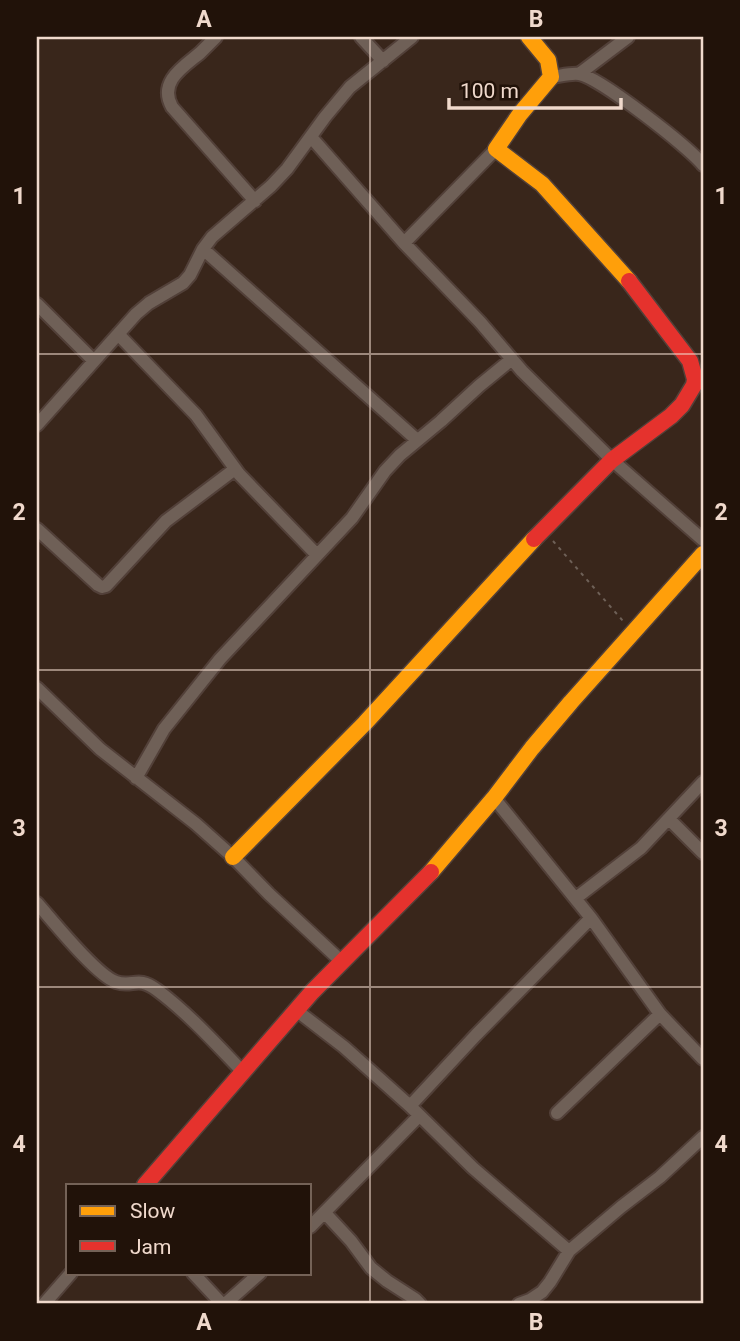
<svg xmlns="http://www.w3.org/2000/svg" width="740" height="1341" font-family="Roboto,sans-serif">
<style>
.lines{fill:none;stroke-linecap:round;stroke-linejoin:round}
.street-casing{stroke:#524039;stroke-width:16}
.slow-casing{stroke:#524039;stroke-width:19}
.jam-casing{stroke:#524039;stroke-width:19}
.path{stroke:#6e6057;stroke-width:2;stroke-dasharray:3.5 5;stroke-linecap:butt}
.street{stroke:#6f6057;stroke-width:12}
.slow{stroke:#ff9f0a;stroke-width:16}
.jam{stroke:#e5322d;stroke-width:16}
.grid{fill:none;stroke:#f0d9cc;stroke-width:2;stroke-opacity:0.55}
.neatline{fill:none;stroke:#f0d9cc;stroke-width:2.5}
.grid-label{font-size:23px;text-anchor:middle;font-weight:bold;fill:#f0d9cc}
</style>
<rect width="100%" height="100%" fill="#39261b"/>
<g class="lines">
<g class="street-casing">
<path id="street" d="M216,37C211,42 205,48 200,53C183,67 158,82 172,107L255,201
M361,37L383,61
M579,74L628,37
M551,77C560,76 570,73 579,74C599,77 689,147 703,165
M311,137L404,243L480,322L522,371L612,460L703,540
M404,243L496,149
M203,249L417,440
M37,304L93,360
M118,334L196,415L239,474L317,555
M37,425L136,314L149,303L183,283L190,275L203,249L212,237L271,186L287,169L325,117L350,87L412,37
M37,529L98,585L102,587L106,586L166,521L235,469
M37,688L100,749L196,824L233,857L269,894L341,961
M136,778L164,729L220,659L352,518L385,471L400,455L441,421L479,386L512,359
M494,798L591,918L660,1014L703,1059
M669,819L703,853
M576,898L641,848L703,782
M37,903C53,921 96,975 116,982C133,988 137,975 157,990C188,1013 215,1043 242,1071
M296,1010L344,1047L410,1106L473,1168L569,1251
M410,1106L476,1035L591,918
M557,1113L660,1014
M325,1213L351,1241L371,1268L387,1281L415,1299L420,1304
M310,1227L419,1116
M193,1273L222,1304
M44,1304L71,1273
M225,1304L260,1273
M519,1304L530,1300L542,1292L550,1282L569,1251L621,1207L660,1177L703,1137"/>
</g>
<g class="slow-casing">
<path id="slow" d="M529,37L548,60L551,77L520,114L496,149L542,184L629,281
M233,857L365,723L534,539
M431,872L494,798L532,748L571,702L703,554"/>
</g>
<g class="jam-casing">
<path id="jam" d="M534,539L612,460L671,416L682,405L694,385L695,379L690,361L629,281
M145,1185L312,992L431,872"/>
</g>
<path class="path" d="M553,541L623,621"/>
<use href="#street" class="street"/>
<use href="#slow" class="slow"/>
<use href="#jam" class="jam"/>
</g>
<path class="grid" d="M370,37V1304M37,354H703M37,670H703M37,987H703"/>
<rect width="740" height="1341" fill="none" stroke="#211209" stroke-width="77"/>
<rect x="66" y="1184" width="245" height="91" fill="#211209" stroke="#746257" stroke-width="2"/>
<rect x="80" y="1206" width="35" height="10" fill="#ff9f0a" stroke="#746257" stroke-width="2"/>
<text x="130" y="1218" font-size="21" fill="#f0d9cc">Slow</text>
<rect x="80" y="1241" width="35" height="10" fill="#e5322d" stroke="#746257" stroke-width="2"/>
<text x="130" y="1254" font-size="21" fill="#f0d9cc">Jam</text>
<path d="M449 98v10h172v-10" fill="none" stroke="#f0d9cc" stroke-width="3.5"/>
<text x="460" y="98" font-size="21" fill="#f0d9cc" stroke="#211209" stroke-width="5" paint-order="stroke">100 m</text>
<rect x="38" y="38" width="664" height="1264" class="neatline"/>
<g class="grid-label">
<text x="204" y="27">A</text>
<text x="536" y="27">B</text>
<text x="19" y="204">1</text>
<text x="721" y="204">1</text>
<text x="19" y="520">2</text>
<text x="721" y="520">2</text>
<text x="19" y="836">3</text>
<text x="721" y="836">3</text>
<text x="19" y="1152">4</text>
<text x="721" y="1152">4</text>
<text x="204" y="1330">A</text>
<text x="536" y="1330">B</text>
</g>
</svg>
